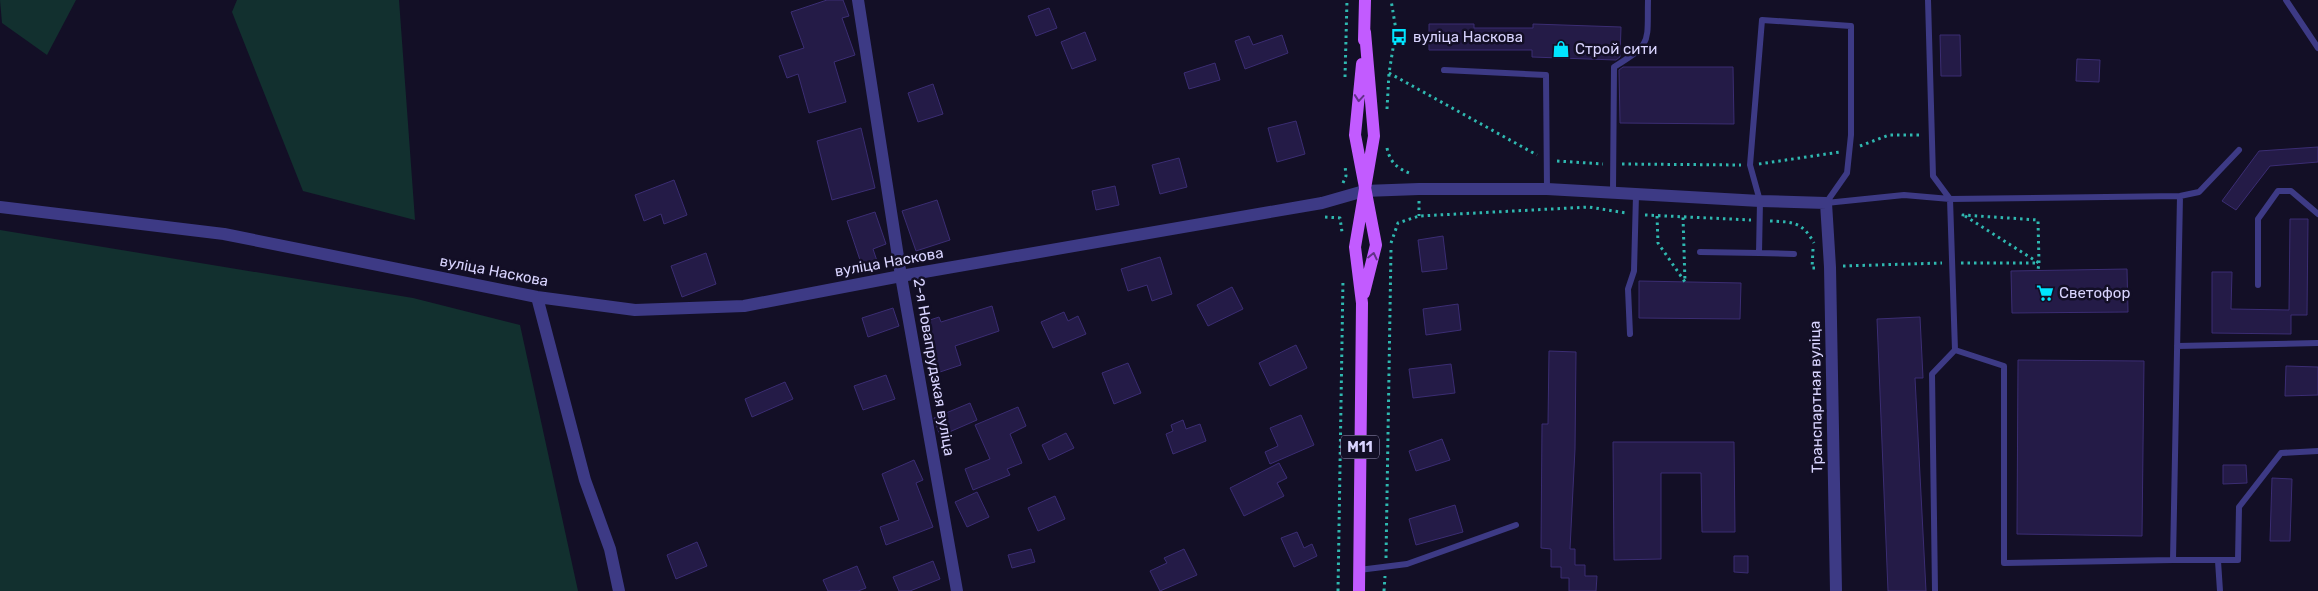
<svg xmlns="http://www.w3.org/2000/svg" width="2318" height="591" font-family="Rubik,sans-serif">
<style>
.green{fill:#12302f}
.building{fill:#241b47;stroke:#3b2d73}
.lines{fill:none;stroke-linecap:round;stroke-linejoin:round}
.path{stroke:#2fb8b0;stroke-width:3;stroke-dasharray:2.5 4;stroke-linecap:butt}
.lane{stroke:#3d3a85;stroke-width:6}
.street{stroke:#3d3a85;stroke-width:12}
.primary{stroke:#c25bff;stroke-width:12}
.oneway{stroke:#623188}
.labels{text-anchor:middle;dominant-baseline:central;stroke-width:5;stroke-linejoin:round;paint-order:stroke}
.shield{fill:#130f26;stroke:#9e99be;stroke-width:1}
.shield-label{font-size:14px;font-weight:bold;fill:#d9d4ff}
.poi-label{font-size:15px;fill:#d9d4ff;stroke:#130f26;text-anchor:start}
.street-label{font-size:15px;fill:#d9d4ff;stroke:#130f26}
</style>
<rect width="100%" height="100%" fill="#130f26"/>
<path class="green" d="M0,0H76L47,55L2,23Z
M237,0H399L415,220L303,191L232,12Z
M0,230L413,298L520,325L578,591H0Z"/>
<path class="building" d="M827,0H843L849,16L842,18L855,55L834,62L846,102L809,113L798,74L787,78L779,56L804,48L791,12Z
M1049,8L1057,28L1036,36L1028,16Z
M1429,24H1474V28H1533V24L1621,27L1620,57L1616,60L1532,57V50H1429Z
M1085,32L1096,60L1072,69L1061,42Z
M1282,35L1288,53L1245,69L1235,41L1249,36L1253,45Z
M1940,35H1960L1961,76H1941Z
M2077,59L2100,60L2099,82L2076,81Z
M1215,63L1220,80L1189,89L1184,73Z
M1623,67H1733L1734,124L1620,123L1619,70Z
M933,84L943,114L918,122L908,93Z
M1296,121L1305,154L1277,162L1268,128Z
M861,128L875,188L832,200L817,141Z
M2318,147V162L2270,166L2236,210L2222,201L2259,151Z
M1179,158L1187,187L1160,194L1152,165Z
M674,180L687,215L664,224L661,214L644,221L635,195Z
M1115,186L1119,205L1096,210L1092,191Z
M937,200L950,240L916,251L902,211Z
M875,212L886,244L873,249L877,261L862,266L847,221Z
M2290,219H2308L2307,315H2291V334L2212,333V272H2232L2231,309L2289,310Z
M1443,236L1447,269L1422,272L1418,240Z
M706,253L716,284L682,297L671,266Z
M1160,257L1172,294L1152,301L1147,285L1128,291L1121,269Z
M2127,269L2128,312L2012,313L2011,271Z
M1639,281L1741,283L1740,319L1639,318Z
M1232,287L1243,309L1208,326L1197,305Z
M1458,304L1461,330L1426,335L1423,309Z
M992,306L999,331L955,346L961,365L937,373L921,323L939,317L941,322Z
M893,308L899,326L868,337L862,318Z
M1064,312L1068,321L1078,316L1086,334L1053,348L1041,322Z
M1920,317L1923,378H1915L1926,591H1888L1877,319Z
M1296,345L1307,368L1270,386L1259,363Z
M1549,351L1576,352L1575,449L1570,549H1575V565H1585V576H1597L1596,591H1569V578H1561V567H1551V549L1541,548L1542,424H1548Z
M2018,360L2144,361L2142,536L2017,534Z
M1128,363L1141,393L1114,404L1102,373Z
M1451,364L1455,393L1413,398L1409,369Z
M2286,366L2318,367V395L2285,396Z
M886,375L895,399L863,410L854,386Z
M785,382L793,399L752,417L745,399Z
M970,403L977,420L940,436L934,418Z
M1018,407L1026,426L1010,434L1022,463L1007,469L1010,475L973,490L965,469L990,459L975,425Z
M1301,415L1314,445L1270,464L1265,452L1278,446L1270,428Z
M1183,420L1186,429L1200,424L1206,441L1173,454L1166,434L1173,431L1171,425Z
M1066,433L1074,448L1049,460L1042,445Z
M1442,439L1450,460L1416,471L1409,451Z
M1613,442H1734L1735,532H1702L1701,473H1661V559L1614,560Z
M914,460L923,480L916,483L933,527L886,545L880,527L899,520L882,474Z
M1279,463L1287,478L1277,483L1284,496L1244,516L1230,488Z
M2223,465H2246L2247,483L2223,484Z
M2272,478L2292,479L2290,541H2270Z
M977,492L989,517L967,527L955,502Z
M1055,496L1065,519L1038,531L1028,508Z
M1455,505L1463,532L1416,545L1409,519Z
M1297,532L1304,548L1312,544L1317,556L1294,567L1281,538Z
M697,542L707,566L676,579L667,555Z
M1031,549L1035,562L1012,568L1008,555Z
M1184,549L1197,575L1160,591L1150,571L1167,563L1164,558Z
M1734,556H1748V573L1734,572Z
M933,561L940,579L910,591H899L893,577Z
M857,566L866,588L858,591H828L823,580Z"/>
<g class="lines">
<path class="path" d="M1389,73L1537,155
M1345,77L1347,0
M1387,109L1389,73L1396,30L1391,0
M1860,146L1889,135H1921
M1387,148C1390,163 1398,169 1412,174
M1557,161L1603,164
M1622,164L1741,165
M1759,164L1840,152
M1343,183L1346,176L1345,165
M1419,201V216
M1645,215L1751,220
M1657,216L1658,243L1685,282L1683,217
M1965,216L2039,263L2038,270
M1325,217L1340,218L1342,232
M1770,221C1792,222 1802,221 1814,243
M1391,243L1398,223L1419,216L1589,207L1626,213
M1813,249L1812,268H1817
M1961,263H2039L2038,220L1963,215V218
M1843,266L1942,263
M1386,558L1391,249
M1338,591L1343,279
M1384,591L1385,576"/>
<path class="lane" d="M1928,0L1933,176L1950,199L2180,196L2199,192L2239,150
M2286,0L2318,48
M1444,70L1546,75L1547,189
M1613,191L1614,67C1653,43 1647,43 1648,0
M1826,203L1904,195L1950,199L1955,350L2004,366V563L2173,560L2180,196
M1700,252L1759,253L1760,201L1750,165L1762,20L1851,26V135L1847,173L1826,203
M1759,253L1794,254
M2258,285V219L2278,191H2291L2318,214
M1630,334L1628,289L1634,271L1636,195
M2177,346L2318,343
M2173,560H2238L2239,507L2281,453L2318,451
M2218,561L2220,591
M1359,570L1407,564L1516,525
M1935,591L1932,374L1955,350"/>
<path class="street" d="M858,0L901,276L957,591
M0,207L224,234L537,297L635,310L744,306L901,276L1322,203L1364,191L1419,189H1547L1760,201L1826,203L1830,267L1836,591
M537,297L585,480L610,549L619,591"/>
<path class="primary" d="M1364,40L1365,0
M1362,64L1355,135L1376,245L1364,293
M1359,591L1362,303L1355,247L1374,136L1365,32"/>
</g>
<defs><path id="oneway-chevron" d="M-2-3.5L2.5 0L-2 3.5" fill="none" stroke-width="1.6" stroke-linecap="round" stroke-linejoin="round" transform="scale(1.25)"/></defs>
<g class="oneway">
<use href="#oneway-chevron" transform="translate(1359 98) rotate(95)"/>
<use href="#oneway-chevron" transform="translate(1373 256) rotate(-77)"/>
</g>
<defs>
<g id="bus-bare" transform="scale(1.35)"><path d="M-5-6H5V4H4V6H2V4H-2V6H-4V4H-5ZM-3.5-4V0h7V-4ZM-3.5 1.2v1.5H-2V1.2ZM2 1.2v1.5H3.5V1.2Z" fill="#00e5ff" stroke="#130f26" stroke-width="2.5" paint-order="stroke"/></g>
<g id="shop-bare" transform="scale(1.35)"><path d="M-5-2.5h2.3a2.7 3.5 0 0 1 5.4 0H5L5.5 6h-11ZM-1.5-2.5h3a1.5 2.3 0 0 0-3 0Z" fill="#00e5ff" stroke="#130f26" stroke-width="2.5" paint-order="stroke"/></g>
<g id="supermarket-bare" transform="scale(1.35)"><path d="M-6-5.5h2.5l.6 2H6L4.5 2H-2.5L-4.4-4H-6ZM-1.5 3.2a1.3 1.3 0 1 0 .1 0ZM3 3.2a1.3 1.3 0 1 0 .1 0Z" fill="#00e5ff" stroke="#130f26" stroke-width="2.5" paint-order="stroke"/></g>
</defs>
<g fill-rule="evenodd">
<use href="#bus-bare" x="1399" y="37"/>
<use href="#shop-bare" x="1561" y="49"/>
<use href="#supermarket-bare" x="2045" y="293"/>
</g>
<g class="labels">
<rect class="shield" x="1341" y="435.5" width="38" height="23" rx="4"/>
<g class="shield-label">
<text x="1360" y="447">М11</text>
</g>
<g class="poi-label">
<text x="1413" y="37">вуліца Наскова</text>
<text x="1575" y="49">Строй сити</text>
<text x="2059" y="293">Светофор</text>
</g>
<g class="street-label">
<text transform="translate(889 262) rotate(-10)">вуліца Наскова</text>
<text transform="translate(494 271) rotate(11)">вуліца Наскова</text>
<text transform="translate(934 367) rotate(80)">2-я Новапрудзкая вуліца</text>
<text transform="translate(1816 397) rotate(-91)">Транспартная вуліца</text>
</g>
</g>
</svg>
